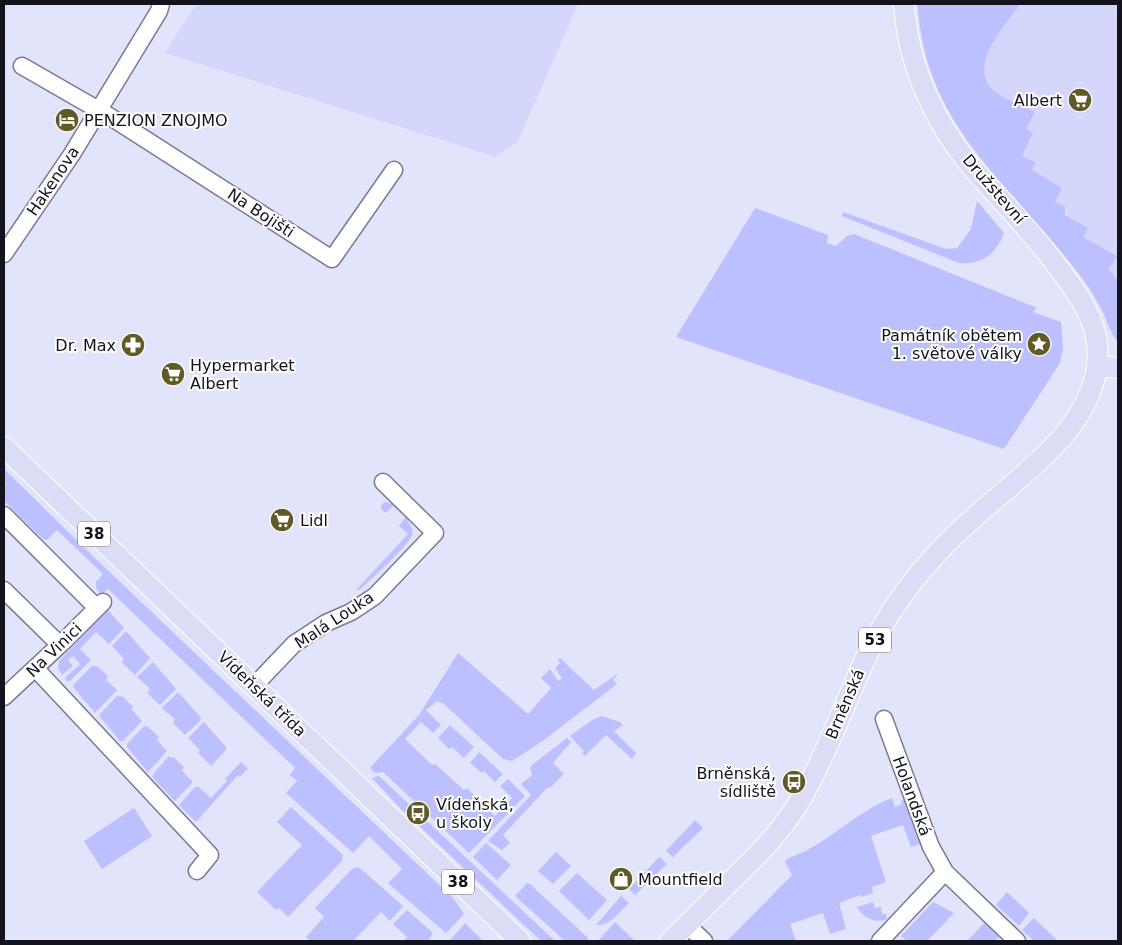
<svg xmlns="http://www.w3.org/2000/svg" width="1122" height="945" font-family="'DejaVu Sans',sans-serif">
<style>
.built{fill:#d4d7fb}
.green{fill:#bcc0fe}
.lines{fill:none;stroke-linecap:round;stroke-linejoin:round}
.minor-casing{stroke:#787a94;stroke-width:19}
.major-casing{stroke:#fff;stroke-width:22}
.minor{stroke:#fff;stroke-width:16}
.major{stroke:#dbddf7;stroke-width:20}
.labels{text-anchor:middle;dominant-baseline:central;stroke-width:4;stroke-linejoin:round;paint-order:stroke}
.shield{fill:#fff;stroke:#5a5a61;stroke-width:1}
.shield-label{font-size:15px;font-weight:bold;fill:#13131d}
.poi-label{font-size:16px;fill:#13131d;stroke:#fff;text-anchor:start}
.street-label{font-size:16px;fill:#13131d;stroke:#fff}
</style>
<rect width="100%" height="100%" fill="#e2e4fb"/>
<path class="built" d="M196,4H578L518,141L496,157L165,53Z
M974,4H1118V281L1109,269L1116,256L1083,237L1087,228L1069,218L1066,208L1055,202L988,135Z"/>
<path class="green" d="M917,4H1020C1005,26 963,70 997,93C1008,101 1023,106 1035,112L1026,129L1033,133L1022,156L1035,162L1032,170L1062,188L1055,202L1065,207V215L1088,228L1083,237L1117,256L1109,269L1118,281V342C1110,333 1108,323 1103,312C1096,299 1088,285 1078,273C1031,211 958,149 932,75C923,52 920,28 917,4Z
M977,201L1004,233C996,254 982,265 959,263L842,216L843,212L946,249L957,248L971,229Z
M755,208L828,235L827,243L836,246L847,236L854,234L1037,308L1033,312L1061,322L1063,348L1060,363L1004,449L676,337Z
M4,469L98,561L453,898L464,914L446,933L388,883L402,869L369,836L353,853L286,793L297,781L290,775L295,768L108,589L101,595L96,588V582L103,574L57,530L47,540L43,539L4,501V486L6,483L4,480Z
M384,502L397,505L410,517L407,520C410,525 414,529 412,535C409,545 374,576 365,585L359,590H356L408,534L399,526L406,517L393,506L386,513L381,509V506Z
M108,610L124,628L109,644L96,632L80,649L91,660L70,681H67L65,678L80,664L73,656L68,660L73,666L62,675L58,668L59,661Z
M126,631L150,658L135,675L121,662L124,659L112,646Z
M458,653L528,714L551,688L541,678L550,669L558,681L562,678L555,668L560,663L558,660L560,658L594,690L619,673L613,680L617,684L544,740L512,761L503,759L444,704L437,701L426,710L441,725L433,733L421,722L405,739L432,765L435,764L464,790L467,788L495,816L512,798L500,786L508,779L525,796L469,853L383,772L375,773L370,768L419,715Z
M153,662L176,689L160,705L147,693L150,689L137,677Z
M93,665L95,667L97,666L108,676L106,680L117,690L95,713L73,687L74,684Z
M177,693H179L201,718L200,721L185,735L173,723L175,719L162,708Z
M118,695L120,697L122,696L133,707L132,710L142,721L123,741H120L100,717V714Z
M602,716L620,722L623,725L614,731L636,753L632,759L606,735L585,756L582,753L584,751L570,736L592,720Z
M204,722L226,747V750L211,766L198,753L200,750L188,738Z
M450,725L474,747L464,758L452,747L449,749L438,738Z
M144,726L146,727L147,726L159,737L157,740L167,751L148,772L127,747V744Z
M567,738L571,742L553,763L564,774L550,788L548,787L503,835L510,843L502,850L488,841L531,795L521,784L532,775L530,768L532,765Z
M479,752L503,774L495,782L484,771L482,773L470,763Z
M169,756L171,758L173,757L184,767L182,771L193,782L175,801L152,777L154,773Z
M241,762L248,768L240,777L238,775L196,822L179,805L195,787H199L211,798L227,781L225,779Z
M379,776L554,940L555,941H541L401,809L372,778Z
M892,798L895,807L902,804L901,801L904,800L920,844L911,847L903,825L871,836L886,882L872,887L873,893L862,897L860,895L839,903L846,929L830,934L823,913L790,924L796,941H727L792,875L785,861C792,855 801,854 809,849C838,833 861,810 892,798Z
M291,807L343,855L342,861L288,917L279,908L276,910L257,892L302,845L277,822Z
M134,808L152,836L102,869L84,841Z
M695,820L703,828L673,857L666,851Z
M486,843L511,865L497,880L473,857Z
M556,852L571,866L553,884L538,871Z
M659,857L667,864L635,895L629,889Z
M357,867L360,868L403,906L390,921L381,912L353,941H310L306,937L324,917L315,908L352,869Z
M577,873L607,900L589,920L559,891Z
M527,883L530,884L588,938V941H565L515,896Z
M1007,892L1029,913L1019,926L996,905Z
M621,896L629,903C619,912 610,926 596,925Z
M873,902L875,908L881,907L882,914H886L887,919C876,924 863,918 857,907Z
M933,902L954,913L927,941H907L901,936Z
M407,910L433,933L428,941H404L407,937L393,924Z
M1034,918L1058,941H1034L1022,930Z
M615,922L635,941H598Z
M985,922L999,937L995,941H967Z
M465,923L483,941H453L451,939Z"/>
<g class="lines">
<g class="minor-casing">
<path id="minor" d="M22,66L109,116L332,259L394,170
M4,254L72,154L159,11L161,4
M4,515L97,608
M4,590L60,645
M35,668L210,855L197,871
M254,686L294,644L326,623L351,612L375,596L435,533L383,482
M4,697L64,641L103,602
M884,719L931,847L945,872L1017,941
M687,925L704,941
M880,941L945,872"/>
</g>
<g class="major-casing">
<path id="major" d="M1098,366L1118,368
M4,447L520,941
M670,941C691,921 711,901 732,880C758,855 784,829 802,797C839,733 856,661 899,600C921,569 948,540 977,515C1003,492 1030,471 1054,446C1085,414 1108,371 1093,326C1085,301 1067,279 1051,258C1027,227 1001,200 975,171C935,124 908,66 904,4"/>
</g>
<use href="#minor" class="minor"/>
<use href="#major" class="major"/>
</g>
<defs>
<g id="supermarket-disc" transform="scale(1.25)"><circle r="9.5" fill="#615a27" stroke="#fff"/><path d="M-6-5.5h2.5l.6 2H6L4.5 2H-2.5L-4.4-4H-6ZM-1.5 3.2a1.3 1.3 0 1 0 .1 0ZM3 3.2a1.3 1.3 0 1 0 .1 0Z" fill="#fff"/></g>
<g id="hotel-disc" transform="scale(1.25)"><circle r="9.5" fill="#615a27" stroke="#fff"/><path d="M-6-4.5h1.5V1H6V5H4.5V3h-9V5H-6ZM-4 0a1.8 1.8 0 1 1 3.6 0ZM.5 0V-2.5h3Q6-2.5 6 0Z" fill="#fff"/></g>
<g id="sight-disc" transform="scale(1.25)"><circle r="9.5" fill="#615a27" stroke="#fff"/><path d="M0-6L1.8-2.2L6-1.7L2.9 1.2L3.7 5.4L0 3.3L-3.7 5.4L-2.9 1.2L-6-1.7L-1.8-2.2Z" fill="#fff"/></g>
<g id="pharmacy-disc" transform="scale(1.25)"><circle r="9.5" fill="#615a27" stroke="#fff"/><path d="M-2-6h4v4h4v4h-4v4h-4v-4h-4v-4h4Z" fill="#fff"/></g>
<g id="bus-disc" transform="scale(1.25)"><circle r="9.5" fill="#615a27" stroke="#fff"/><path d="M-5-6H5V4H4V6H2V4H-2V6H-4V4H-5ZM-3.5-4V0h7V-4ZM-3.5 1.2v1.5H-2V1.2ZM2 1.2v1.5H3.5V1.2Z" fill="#fff"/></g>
<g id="shop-disc" transform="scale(1.25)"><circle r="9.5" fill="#615a27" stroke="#fff"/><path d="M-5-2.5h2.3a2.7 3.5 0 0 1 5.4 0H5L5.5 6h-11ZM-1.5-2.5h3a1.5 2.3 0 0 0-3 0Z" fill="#fff"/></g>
</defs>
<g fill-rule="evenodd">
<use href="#supermarket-disc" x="1080" y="100"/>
<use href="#hotel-disc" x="67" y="120"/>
<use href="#sight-disc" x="1039" y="344"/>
<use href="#pharmacy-disc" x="133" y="345"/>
<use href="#supermarket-disc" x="173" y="374"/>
<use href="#supermarket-disc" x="282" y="520"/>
<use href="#bus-disc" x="794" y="782"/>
<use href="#bus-disc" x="418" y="813"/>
<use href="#shop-disc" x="621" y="879"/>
</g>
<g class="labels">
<g class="shield">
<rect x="78" y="521.5" width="32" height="25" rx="4"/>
<rect x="859" y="627.5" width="32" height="25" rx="4"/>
<rect x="442" y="869.5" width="32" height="25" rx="4"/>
</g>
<g class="shield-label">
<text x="94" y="534">38</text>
<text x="875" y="640">53</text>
<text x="458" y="882">38</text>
</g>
<g class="poi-label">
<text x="1062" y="100" text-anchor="end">Albert</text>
<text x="84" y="120">PENZION ZNOJMO</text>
<text x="1022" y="335" text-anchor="end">Památník obětem<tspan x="1022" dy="18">1. světové války</tspan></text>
<text x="116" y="345" text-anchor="end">Dr. Max</text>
<text x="190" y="365">Hypermarket<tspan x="190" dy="18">Albert</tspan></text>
<text x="300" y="520">Lidl</text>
<text x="776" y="773" text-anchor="end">Brněnská,<tspan x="776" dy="18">sídliště</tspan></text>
<text x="436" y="804">Vídeňská,<tspan x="436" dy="18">u školy</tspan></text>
<text x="638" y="879">Mountfield</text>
</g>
<g class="street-label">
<text transform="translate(53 181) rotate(-56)">Hakenova</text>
<text transform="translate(994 189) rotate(49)">Družstevní</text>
<text transform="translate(261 213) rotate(33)">Na Bojišti</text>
<text transform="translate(334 620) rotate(-33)">Malá Louka</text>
<text transform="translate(54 650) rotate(-44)">Na Vinici</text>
<text transform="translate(262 694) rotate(44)">Vídeňská třída</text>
<text transform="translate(845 704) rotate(-67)">Brněnská</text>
<text transform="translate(912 796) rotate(70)">Holandská</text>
</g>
</g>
<rect width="1122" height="945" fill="none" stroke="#13131d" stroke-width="10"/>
</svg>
